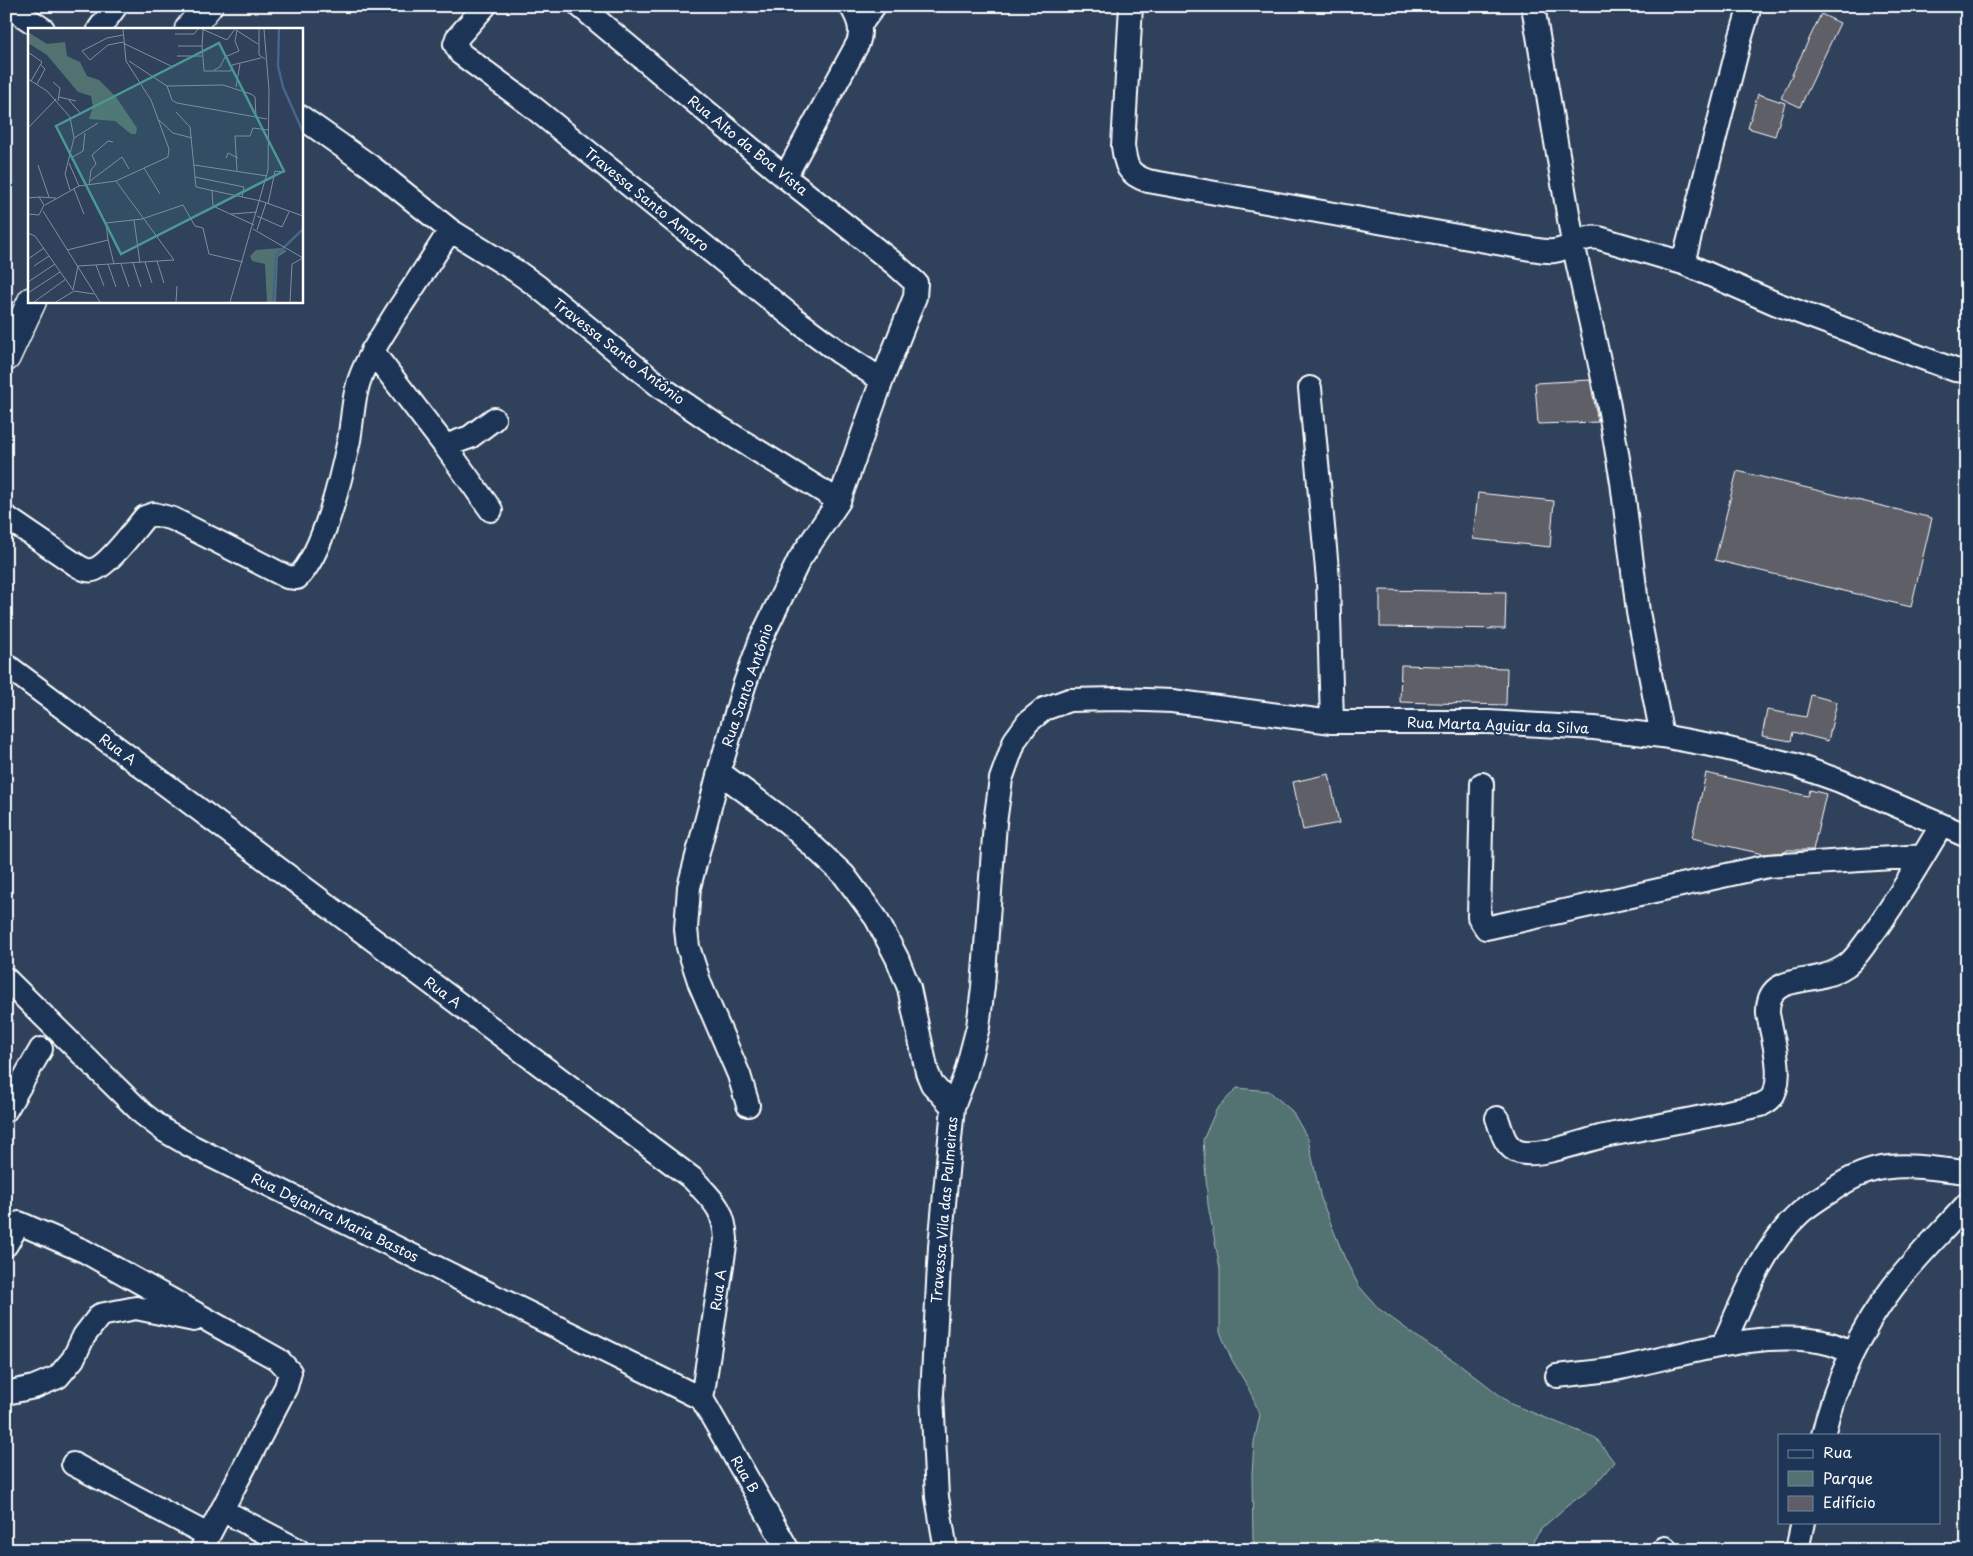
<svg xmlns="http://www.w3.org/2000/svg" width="1973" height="1556" font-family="'Playpen Sans',sans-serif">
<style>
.green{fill:#527272;stroke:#a8b8b8}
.building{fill:#5e5e68;stroke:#fff}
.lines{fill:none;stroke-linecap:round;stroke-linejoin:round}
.minor-casing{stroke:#fff;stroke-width:26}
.secondary-casing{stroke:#fff;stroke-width:31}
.minor{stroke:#1d3557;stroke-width:22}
.secondary{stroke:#1d3557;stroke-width:28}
.labels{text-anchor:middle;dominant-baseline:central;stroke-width:4;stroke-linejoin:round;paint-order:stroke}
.street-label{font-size:14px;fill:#fff;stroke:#1d3557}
.inset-river{fill:none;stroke:#44668a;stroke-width:2.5}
.inset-road{fill:none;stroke:#838d9d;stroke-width:1}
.view{fill:#4b9892;fill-opacity:0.15;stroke:#4b9892;stroke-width:2.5}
.inset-edge{fill:none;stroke:#fff;stroke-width:2.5}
</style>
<rect width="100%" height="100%" fill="#30415c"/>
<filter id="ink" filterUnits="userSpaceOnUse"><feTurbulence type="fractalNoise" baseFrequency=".02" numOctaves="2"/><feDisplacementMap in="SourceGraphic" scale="10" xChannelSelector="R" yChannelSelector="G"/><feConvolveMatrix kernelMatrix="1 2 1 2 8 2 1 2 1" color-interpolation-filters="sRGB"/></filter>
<g filter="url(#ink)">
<path class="green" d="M1237,1088L1269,1091L1292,1111L1308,1139L1321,1199L1345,1259L1359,1286L1379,1309L1430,1346L1461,1365L1511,1404L1596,1438L1614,1462L1593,1487L1567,1506L1542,1528L1527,1550H1257L1253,1540L1252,1475L1254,1442L1260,1415L1248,1387L1232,1360L1220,1332V1268L1208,1205L1203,1140L1216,1110Z"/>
<path class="building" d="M1821,14L1840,23L1800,107L1781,98Z
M1758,94L1785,103L1775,136L1748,128Z
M1590,380L1598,422L1538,424L1535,383Z
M1737,471L1932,518L1911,607L1715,560Z
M1478,493L1554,501L1550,547L1473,539Z
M1380,590L1506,592L1505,629L1380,627Z
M1401,665L1507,668L1506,705L1400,702Z
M1811,695L1837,702L1828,741L1793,732L1791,741L1762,736L1767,710L1806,717Z
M1706,773L1808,796L1810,790L1826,794L1813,850H1787L1786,852L1763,854L1692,838Z
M1329,774L1339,823L1303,830L1293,782Z"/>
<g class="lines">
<g class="minor-casing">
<path id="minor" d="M8,6L43,29
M485,6L457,38L455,44L461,54L529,104L800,323L839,352L882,380
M580,6L785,177L896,265L916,283L915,297L882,380L839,501L799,560L761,639L744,686L719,772L689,887L686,929L688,947L700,984L739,1075L748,1105
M1131,6L1123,146C1126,166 1127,174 1148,181L1525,248C1534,249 1544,252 1554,251C1572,249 1579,235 1599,238L1683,263L1777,304L1955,370L1967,371
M1533,6L1573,243L1608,401L1622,482L1638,612L1662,736
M860,25L874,6
M99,29L116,6
M301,117L373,168L450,230L516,271L537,286L662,388L719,427L839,501
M785,177L858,43C863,29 858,18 851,6
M1683,263L1739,43L1750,6
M372,351L445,446L470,437L494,419
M1310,388L1328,580L1332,722
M445,446L491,510
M6,517L75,564C80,567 87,572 93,570C108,566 134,530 145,517L154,514L173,519L287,577L297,578C323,555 342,474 349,440C353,417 353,394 362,373C371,351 384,333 396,313C414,286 433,258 450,230
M6,665L693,1179C713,1201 724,1208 726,1239L702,1399
M719,772L788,823L844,875L876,918L897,958L909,988L927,1072L932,1084L953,1107
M1482,784L1479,917L1486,928L1768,866L1923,856
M6,979L143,1114L165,1131L191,1146L702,1399
M6,1110L41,1049
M1497,1118C1502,1131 1504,1147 1519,1152C1539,1158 1583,1141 1604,1136C1657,1126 1709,1116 1761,1105C1764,1103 1769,1101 1771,1098C1786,1080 1772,1036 1768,1014C1766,976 1801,984 1826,975C1834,973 1841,969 1847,965C1857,957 1863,946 1871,936C1897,901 1919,863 1941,826
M6,1245L19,1223L84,1251L279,1360L290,1372L286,1387L201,1550
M1723,1345C1742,1302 1764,1245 1800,1213C1809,1205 1820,1198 1831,1191C1849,1178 1868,1169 1890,1167C1913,1164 1943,1170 1967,1172
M1557,1376C1580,1373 1603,1372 1625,1367C1687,1354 1769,1327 1831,1344C1838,1346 1845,1350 1852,1353
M6,1393L34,1387L58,1377L73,1359L84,1336L100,1315L136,1308L194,1320
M702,1399L788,1550
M1823,1435C1835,1382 1860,1330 1893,1287C1915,1258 1942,1232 1967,1204
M73,1464L208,1535
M222,1510L298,1550
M1665,1548L1666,1550
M946,1550L937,1497L932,1394L940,1247L953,1107L965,1076L978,1027L983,987L995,823L1001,779L1015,740L1028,722L1044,709L1069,700L1119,699L1172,701L1332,722H1488L1594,728L1662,736L1716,746L1795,765L1840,781L1967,836
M1797,1550L1803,1522"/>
</g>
<g class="secondary-casing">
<path id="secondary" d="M189,29L208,6
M6,357L32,301"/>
</g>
<use href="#minor" class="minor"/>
<use href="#secondary" class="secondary"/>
</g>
</g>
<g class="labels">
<g class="street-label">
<text transform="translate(748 145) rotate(39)">Rua Alto da Boa Vista</text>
<text transform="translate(647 199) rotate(39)">Travessa Santo Amaro</text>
<text transform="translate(619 351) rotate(38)">Travessa Santo Antônio</text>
<text transform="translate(747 685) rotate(-71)">Rua Santo Antônio</text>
<text transform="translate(1498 725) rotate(2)">Rua Marta Aguiar da Silva</text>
<text transform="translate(118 749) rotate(37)">Rua A</text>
<text transform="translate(443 992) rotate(37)">Rua A</text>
<text transform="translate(944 1210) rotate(-85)">Travessa Vila das Palmeiras</text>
<text transform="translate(335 1217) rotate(26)">Rua Dejanira Maria Bastos</text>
<text transform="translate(718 1290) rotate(-82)">Rua A</text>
<text transform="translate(745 1474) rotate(60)">Rua B</text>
</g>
</g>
<g transform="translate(28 28)">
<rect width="275" height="275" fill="#30415c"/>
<path d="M0,4L19,16L37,14L39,28L52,34L59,48L71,52L88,69L109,100L108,106H103L87,93L61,91L65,79L63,68L50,64L19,27L0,15ZM253,220L259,223L250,229L248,274H239L237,236L224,233L222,228L228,222Z" fill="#527272"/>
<path class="inset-river" d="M251,1L250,38L255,59L275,104M245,274L248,227L275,201"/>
<path class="inset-road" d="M174,1L199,12L207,1M231,1V27L237,31M208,2L230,16M147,6H166L170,1M95,7L79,10L54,23L62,32L80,17L95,14M95,15L145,39M150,18H174L175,2M174,18L176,43H203L204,37L233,30M0,24L14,34L3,53M149,28H174M101,33L139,58M186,42L192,39L197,29L211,23L207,13L209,2M0,51L19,63L42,89L46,110L37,146L42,162M25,54L32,60L30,73M9,56L17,41L13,37M139,58L144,72L149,75L239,91M139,58L195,57L223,66L227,69L228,89M208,59L212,36M31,69L48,73M41,72L53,86M148,84L162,99L168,159L233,173L275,188M131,92L145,105L164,110M0,100L28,71M46,110L70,95M43,130L55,123L57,105M198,130L200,125L210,130M41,135L51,158M10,137L21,169M166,137L239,148M116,140L132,166M209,143L207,108H222L225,100L240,102M167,149L216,159L214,169M62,153L94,129L101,141M61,157L63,142L68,136L64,127L80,113L85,114M46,161L56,186M184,162L185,178L226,197M11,169L28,170M0,170L11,169L16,177L11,187L0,186M240,176L247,143L257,144M17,177L51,158L88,153L140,129L141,121L123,72L98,33L95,1M15,183L72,274M203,186L229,184M229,188L254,199L261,184M106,192L112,235M225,201L275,230M229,202L238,175M0,205L7,208L45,262M80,212L86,236M39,222L80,212L78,195L114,191L155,177L167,198L175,200L181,226L215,234M0,231L16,220M129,233L136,255M117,234L124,255M105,235L113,259M80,236L88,259M93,236L101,259M68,237L76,258M6,238L21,228M0,254L27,236M45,262L50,238L146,232L88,153M0,265L32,244M6,274L38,251M28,274L46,263L66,266M148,274L149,258M202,274L240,142L241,62L236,1M262,274L264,236L275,230"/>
<path class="view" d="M191,15L256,143L93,226L28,98Z"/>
<rect width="275" height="275" class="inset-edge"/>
</g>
<rect width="1973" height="1556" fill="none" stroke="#1d3557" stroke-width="25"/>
<rect x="12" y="12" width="1948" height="1531" fill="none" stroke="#fff" stroke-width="2" filter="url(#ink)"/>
<rect x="1778" y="1434" width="162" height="90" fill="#1d3557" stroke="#77869a"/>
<rect x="1788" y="1450" width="25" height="8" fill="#1d3557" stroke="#77869a"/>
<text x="1823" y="1458" font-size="15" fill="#ffffff">Rua</text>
<rect x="1788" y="1471" width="25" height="15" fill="#527272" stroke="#77869a"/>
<text x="1823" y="1484" font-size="15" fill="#ffffff">Parque</text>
<rect x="1788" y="1496" width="25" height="15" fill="#5e5e68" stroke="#77869a"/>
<text x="1823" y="1508" font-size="15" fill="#ffffff">Edifício</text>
</svg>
